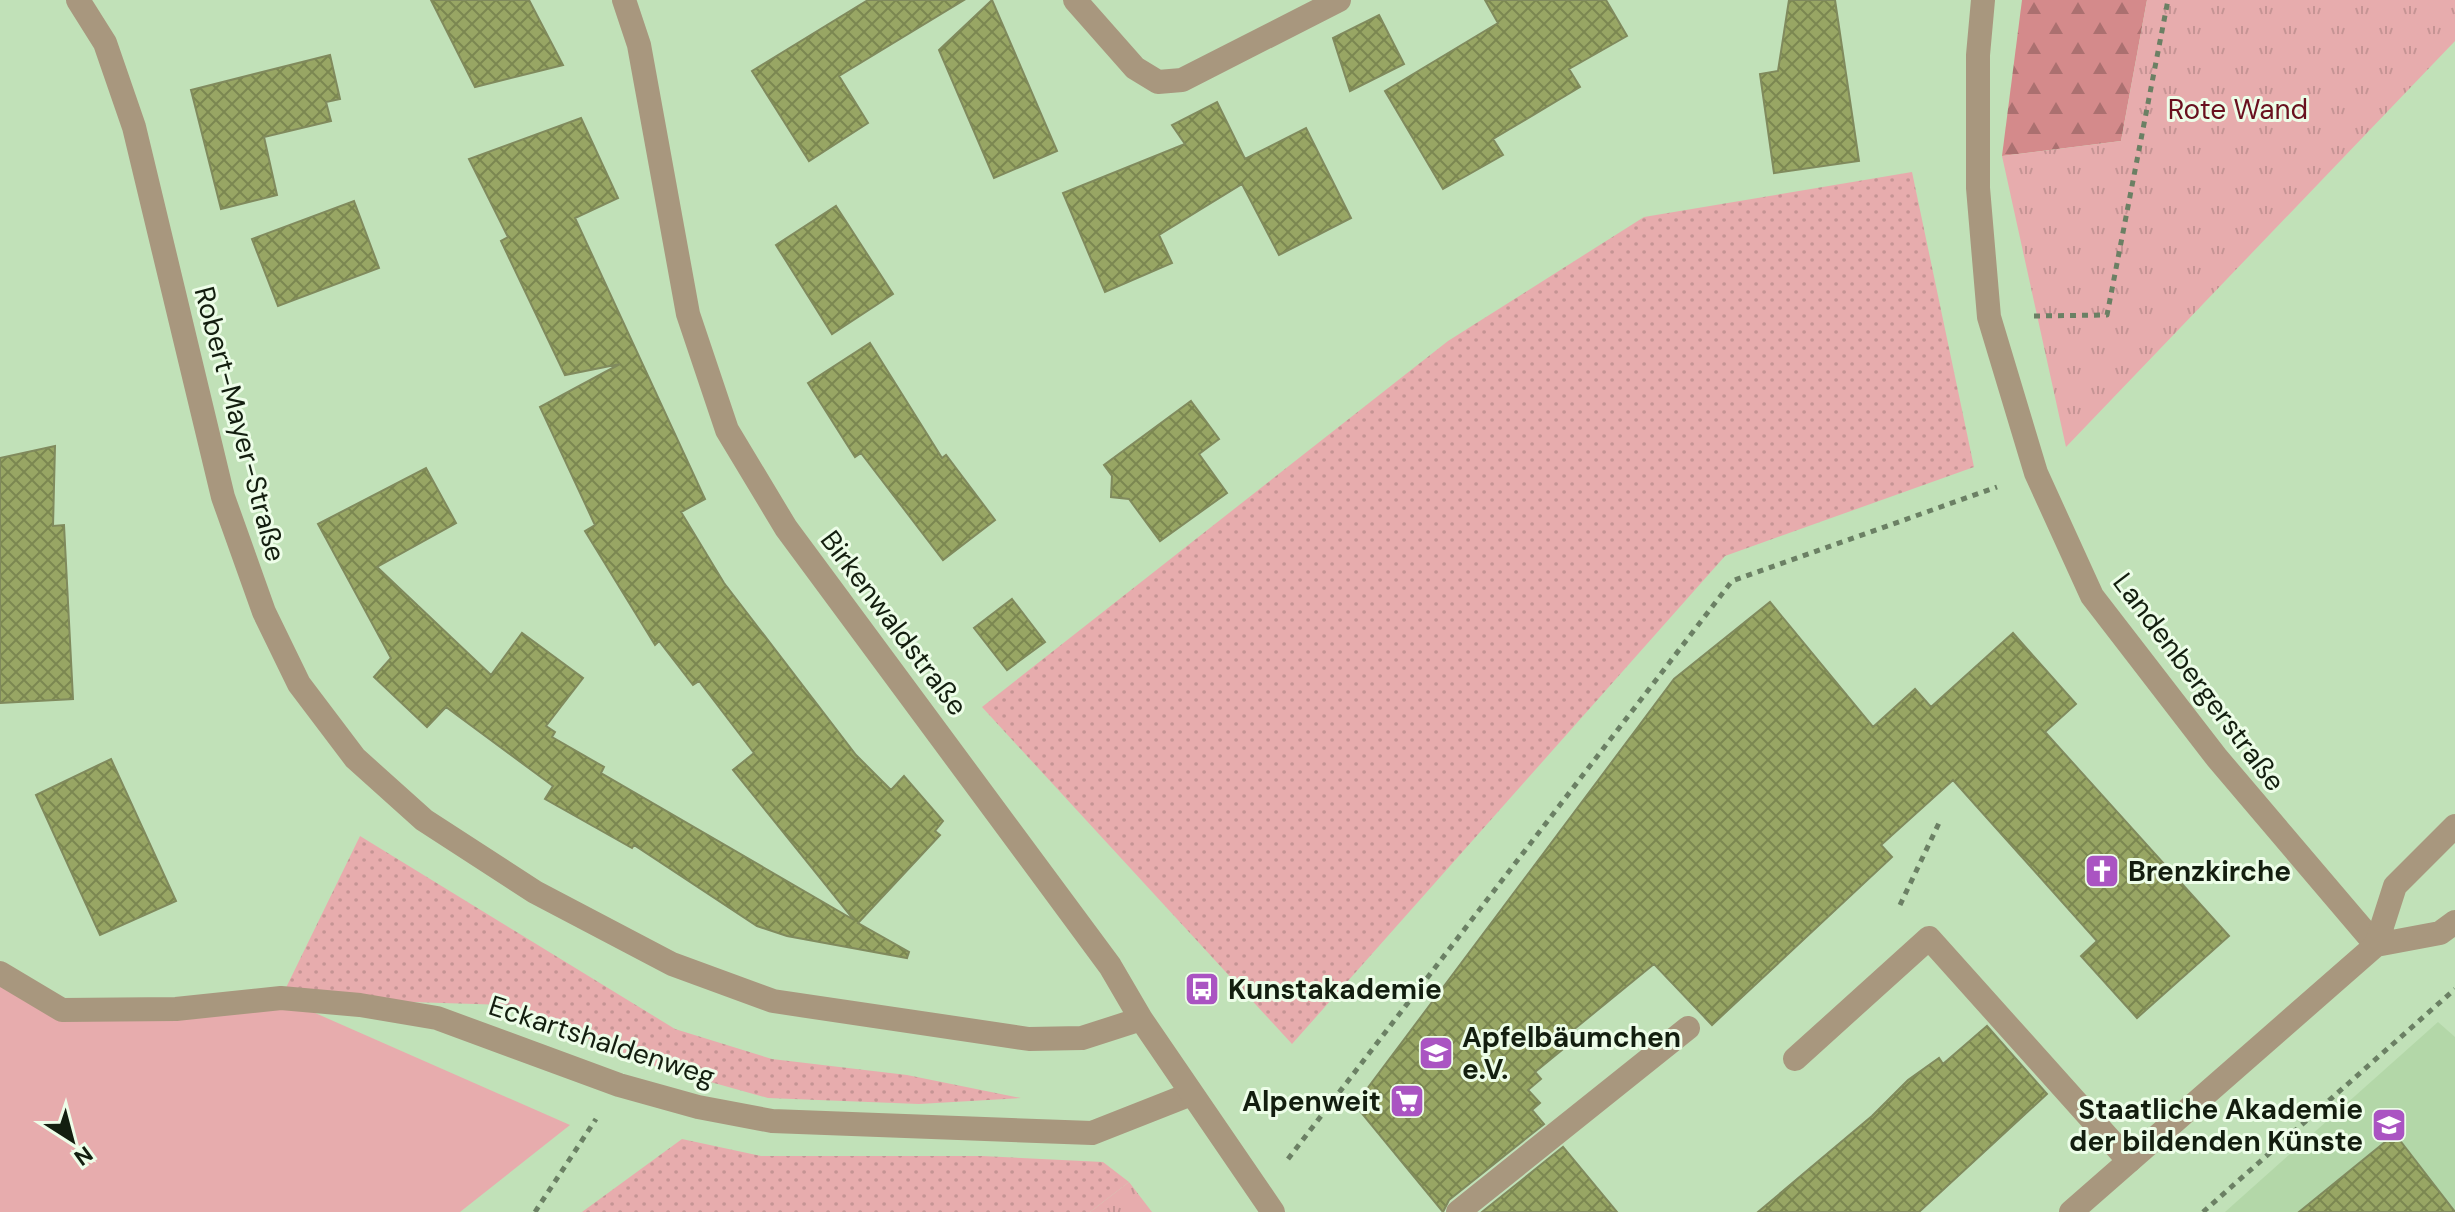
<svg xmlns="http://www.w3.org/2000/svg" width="2455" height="1212" font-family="'DM Sans',sans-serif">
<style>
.built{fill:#b3d7a8}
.grass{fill:url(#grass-dots)}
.forest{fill:url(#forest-firs)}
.park{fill:url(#park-tufts)}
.garden{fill:#e7acad}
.building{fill:url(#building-cross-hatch);stroke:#808a5d;stroke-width:2}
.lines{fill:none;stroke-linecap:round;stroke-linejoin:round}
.path{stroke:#6b8064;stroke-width:5;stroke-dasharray:6 6;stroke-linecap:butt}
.service{stroke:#a8977e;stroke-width:24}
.minor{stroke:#a8977e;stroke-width:24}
.tertiary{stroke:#a8977e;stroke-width:24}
.labels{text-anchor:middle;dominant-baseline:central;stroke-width:6;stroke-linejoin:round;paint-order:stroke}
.park-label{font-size:28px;fill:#69101f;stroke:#edfde8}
.street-label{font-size:28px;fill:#131e0f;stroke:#edfde8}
.poi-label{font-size:28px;font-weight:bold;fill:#131e0f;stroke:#edfde8;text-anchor:start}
</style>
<defs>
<pattern id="grass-dots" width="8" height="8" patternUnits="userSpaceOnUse" patternTransform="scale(2)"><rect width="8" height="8" fill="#e7acad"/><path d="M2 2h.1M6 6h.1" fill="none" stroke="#c59494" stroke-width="1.8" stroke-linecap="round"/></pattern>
<pattern id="forest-firs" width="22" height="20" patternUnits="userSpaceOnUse" patternTransform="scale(2)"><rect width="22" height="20" fill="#d48a8b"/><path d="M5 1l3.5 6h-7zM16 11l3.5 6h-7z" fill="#ab7070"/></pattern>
<pattern id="park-tufts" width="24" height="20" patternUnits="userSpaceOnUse" patternTransform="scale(2)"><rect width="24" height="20" fill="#e7acad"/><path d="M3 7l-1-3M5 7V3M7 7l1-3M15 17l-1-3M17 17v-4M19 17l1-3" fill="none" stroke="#c59494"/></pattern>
<pattern id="building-cross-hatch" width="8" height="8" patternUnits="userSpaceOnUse" patternTransform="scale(2)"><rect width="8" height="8" fill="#98a664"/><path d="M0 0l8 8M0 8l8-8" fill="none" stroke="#7b8751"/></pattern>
</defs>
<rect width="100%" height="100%" fill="#c1e1b8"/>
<path class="built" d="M2438,1022L2455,1037V1212H2225Z"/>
<path class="grass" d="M1912,172L1974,467L1725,556L1292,1044L982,707L1448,341L1644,217Z
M360,836L675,1029L772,1059L907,1075L1021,1098L919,1104L768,1098L657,1067L507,1005L281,998Z
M682,1139L761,1156H982L1103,1162L1129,1182L1090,1212H582Z"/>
<path class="forest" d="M2022,0H2147L2121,141L2002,156Z"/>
<path class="park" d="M2147,0H2455V41L2066,447L2002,156L2121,141Z
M1129,1182L1152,1212H1090Z"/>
<path class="garden" d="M0,973L63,1010L281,998L570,1125L460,1212H0Z"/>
<path class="building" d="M431,0H529L563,65L475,87Z
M868,0H964L839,76L868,123L809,161L752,71Z
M992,0L1057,151L994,178L939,50Z
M1485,0H1606L1627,36L1569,69L1580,87L1493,139L1503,155L1443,189L1385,91L1498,23Z
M1789,0H1835L1859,161L1774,173L1760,74L1778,71Z
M1379,15L1404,64L1350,91L1333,38Z
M330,55L340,99L326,102L331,121L264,137L277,195L221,209L191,90Z
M1217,102L1245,159L1306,128L1351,218L1279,255L1242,184L1159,235L1172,263L1105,292L1063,193L1185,144L1172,125Z
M581,118L618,198L575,218L705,499L681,512L724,583L856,755L891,790L904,776L943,821L935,831L940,835L858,923L909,952L907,958L787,936L757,926L634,845L632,848L545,799L553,786L446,707L427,727L374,677L391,658L318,524L426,468L456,523L377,567L491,675L522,633L583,678L546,726L555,732L552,737L604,767L601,773L854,920L733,770L754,753L699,681L693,685L659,641L655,645L585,531L595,525L540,407L620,364L565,375L501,241L508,237L469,159Z
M354,201L379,268L278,306L252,239Z
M836,206L893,294L832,334L776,245Z
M870,343L942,458L946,455L995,520L943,560L861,453L855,457L808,383Z
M1191,401L1219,439L1199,454L1227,493L1160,541L1129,499L1111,497L1112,476L1104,465Z
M55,446L53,526L64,525L73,699L0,703V458Z
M1012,599L1045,642L1007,670L974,628Z
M1770,602L1873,727L1915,689L1931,707L2013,633L2076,704L2045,732L2229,936L2137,1018L2081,956L2097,941L1953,780L1881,845L1892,857L1712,1025L1654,964L1556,1044L1562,1050L1535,1072L1541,1079L1528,1090L1540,1103L1532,1110L1544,1124L1449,1200L1443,1212L1355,1105L1674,679Z
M111,759L176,901L100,935L36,795Z
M1987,1026L2047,1094L1919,1212H1758L1872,1116L1908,1080L1939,1058L1943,1064Z
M2395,1134L2455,1212H2299Z
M1563,1147L1617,1212H1482Z"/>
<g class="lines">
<path class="path" d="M2034,316L2107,315L2168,0
M1900,905L1939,823
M1288,1159L1732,581L1997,487
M535,1212L596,1119
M2203,1212L2455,989"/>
<path class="service" d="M1795,1059L1929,938L2129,1161
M1458,1212L1688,1028"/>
<path class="minor" d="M1075,0L1135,68L1158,82L1182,80L1339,0
M1983,0L1978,55V188L1989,317L2036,473L2092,596L2217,758L2376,945
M0,973L62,1010L176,1009L281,998L360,1005L437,1018L619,1085L698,1107L772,1121L1092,1133L1191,1094"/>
<path class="tertiary" d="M78,0L105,43L134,127L223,497L264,612L299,684L355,758L424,820L535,892L672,964L773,1001L1029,1039L1082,1038L1141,1019
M624,0L639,45L688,314L727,430L786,528L1110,966L1141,1019L1273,1212
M2376,945L2440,933L2455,922
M2071,1212L2376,945L2395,886L2455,826"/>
</g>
<defs>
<g id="church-square" transform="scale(1.8)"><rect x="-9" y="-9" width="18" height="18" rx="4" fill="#aa54c2" stroke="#edfde8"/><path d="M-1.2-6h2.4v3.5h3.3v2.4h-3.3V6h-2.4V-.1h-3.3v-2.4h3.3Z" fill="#fff"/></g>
<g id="bus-square" transform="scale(1.8)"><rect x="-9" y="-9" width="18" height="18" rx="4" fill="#aa54c2" stroke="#edfde8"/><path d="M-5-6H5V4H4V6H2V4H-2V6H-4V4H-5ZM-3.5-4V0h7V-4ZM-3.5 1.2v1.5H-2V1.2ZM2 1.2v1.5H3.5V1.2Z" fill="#fff"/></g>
<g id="school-square" transform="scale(1.8)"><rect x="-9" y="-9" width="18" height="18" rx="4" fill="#aa54c2" stroke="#edfde8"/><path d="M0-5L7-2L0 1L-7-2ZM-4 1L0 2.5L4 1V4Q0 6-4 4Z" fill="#fff"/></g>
<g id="supermarket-square" transform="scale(1.8)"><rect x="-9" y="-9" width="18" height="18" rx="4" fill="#aa54c2" stroke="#edfde8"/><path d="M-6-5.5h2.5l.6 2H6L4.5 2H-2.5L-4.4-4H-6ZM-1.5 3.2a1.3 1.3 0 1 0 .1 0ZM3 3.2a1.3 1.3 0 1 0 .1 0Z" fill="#fff"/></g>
<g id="university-square" transform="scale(1.8)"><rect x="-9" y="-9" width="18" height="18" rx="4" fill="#aa54c2" stroke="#edfde8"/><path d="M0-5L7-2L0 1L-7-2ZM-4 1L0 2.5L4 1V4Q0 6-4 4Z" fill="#fff"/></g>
</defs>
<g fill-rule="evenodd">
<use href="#church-square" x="2102" y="871"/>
<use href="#bus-square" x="1202" y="989"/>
<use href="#school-square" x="1436" y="1053"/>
<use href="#supermarket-square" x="1407" y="1101"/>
<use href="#university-square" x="2389" y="1125"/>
</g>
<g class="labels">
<g class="park-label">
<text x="2238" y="109">Rote Wand</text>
</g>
<g class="street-label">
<text transform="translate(240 424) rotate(75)">Robert-Mayer-Straße</text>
<text transform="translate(894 623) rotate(53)">Birkenwaldstraße</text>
<text transform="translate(2199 682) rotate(53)">Landenbergerstraße</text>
<text transform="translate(602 1041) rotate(18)">Eckartshaldenweg</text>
</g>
<g class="poi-label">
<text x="2128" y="871">Brenzkirche</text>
<text x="1228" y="989">Kunstakademie</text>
<text x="1462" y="1037">Apfelbäumchen<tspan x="1462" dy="32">e.V.</tspan></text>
<text x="1381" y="1101" text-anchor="end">Alpenweit</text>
<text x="2363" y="1109" text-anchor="end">Staatliche Akademie<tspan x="2363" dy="32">der bildenden Künste</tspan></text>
</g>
</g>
<g transform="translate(72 1140) rotate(144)" stroke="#edfde8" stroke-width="6" paint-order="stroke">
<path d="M0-6L14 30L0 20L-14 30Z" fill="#131e0f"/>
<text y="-12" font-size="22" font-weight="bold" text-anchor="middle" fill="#131e0f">N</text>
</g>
</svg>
